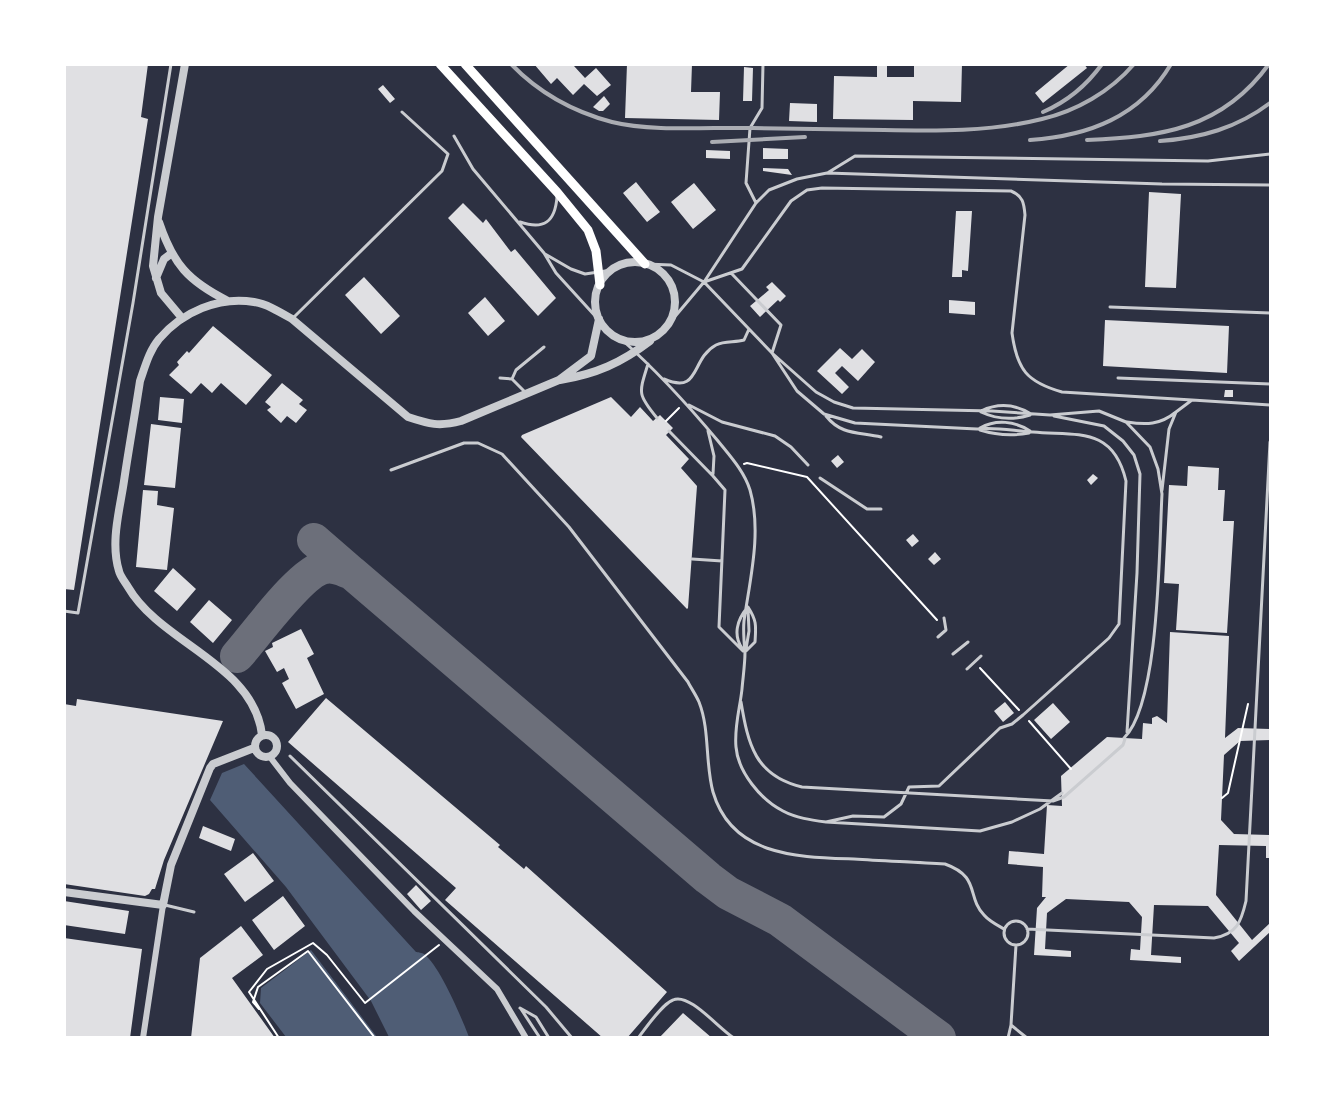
<svg xmlns="http://www.w3.org/2000/svg" width="1335" height="1102" font-family="'Titillium Web',sans-serif">
<style>
.water{fill:#4f5d75}
.lines{fill:none;stroke-linecap:round;stroke-linejoin:round}
.taxiway{stroke:#6c6f7a;stroke-width:34}
.building{fill:#e0e0e3}
.path{stroke:#fff;stroke-width:2}
.service{stroke:#caccd0;stroke-width:3}
.minor{stroke:#caccd0;stroke-width:6}
.tertiary{stroke:#caccd0;stroke-width:8}
.trunk{stroke:#fff;stroke-width:9}
.rail{stroke:#abadb3;stroke-width:4}
</style>
<rect width="100%" height="100%" fill="#2d3142"/>
<path class="water" d="M244,764L416,952C417,952 423,953 424,954C440,966 462,1019 469,1037H389L371,1001L286,887L210,800L222,773Z
M311,950L377,1037H286L260,1003L261,988Z"/>
<g class="lines">
<path class="taxiway" d="M352,573L708,878L728,893L780,920L939,1038
M237,656C255,636 301,571 325,567C335,565 343,570 352,573L314,540"/>
</g>
<path class="building" d="M64,64H148L141,117L148,119L74,590L64,589Z
M534,64H575L574,66L585,78L596,68L611,85L597,96L584,84L573,95L557,78L551,84Z
M627,64H692L691,92H720L719,120L625,118Z
M877,64H887V77H914V64H962L961,102L913,101V120L833,119L834,76L877,77Z
M1070,64H1084L1087,68L1043,103L1035,93Z
M744,67L753,68L752,101H743Z
M383,85L395,99L390,103L378,89Z
M604,96L610,104L603,111H599L593,107Z
M790,103L817,104V122L789,121Z
M763,148L788,149V159H763Z
M706,150L730,151V159L706,158Z
M763,168L788,169L792,175L763,171Z
M636,182L660,212L647,222L623,193Z
M694,183L716,210L693,229L671,202Z
M1149,192L1181,194L1176,288L1145,287Z
M463,203L483,223L486,219L511,252L515,249L556,298L538,316L448,218Z
M956,211H972L968,271L962,270V277H952Z
M364,277L400,316L381,334L345,295Z
M772,282L786,296L780,302L778,300L760,317L750,306L769,290L766,287Z
M485,297L505,321L488,336L468,313Z
M949,300L975,302V315L949,313Z
M1105,320L1229,326L1227,373L1103,366Z
M213,326L272,375L246,405L221,383L212,393L201,383L191,394L169,375L179,365L177,362L187,351L189,353Z
M840,348L852,359L862,349L875,362L858,381L842,366L835,373L849,387L842,394L817,371Z
M282,383L303,400L299,404L307,410L296,423L287,416L281,423L267,410L271,407L265,402Z
M1225,390H1233V397H1224Z
M160,397L184,399L182,423L158,420Z
M611,397L631,417L640,407L653,421L660,415L673,428L666,435L689,459L681,468L697,486L688,608L687,609L521,437L522,435Z
M151,424L181,428L175,488L144,485Z
M838,455L844,462L837,468L831,461Z
M1188,466L1219,468L1218,490H1225L1223,521H1234L1227,633L1176,630L1179,584L1164,583L1169,485L1187,486Z
M1093,474L1098,478L1091,485L1087,480Z
M143,490L158,491L157,505L174,508L167,570L136,567Z
M913,534L919,541L912,547L906,540Z
M935,552L941,559L934,565L928,559Z
M173,568L196,589L177,611L154,591Z
M209,600L232,620L213,643L190,622Z
M301,629L314,654L307,658L324,694L296,709L282,683L289,679L284,668L277,672L265,651L273,647L272,643Z
M1170,632L1229,636L1225,738L1238,728L1270,729V740L1240,741L1224,755L1221,820L1234,834L1270,835V858H1266V846L1219,845L1216,895L1252,940L1270,923V932L1239,961L1231,951L1239,943L1208,906L1154,905L1151,955L1181,957V963L1130,960L1131,949L1140,950L1142,917L1129,902L1066,899L1047,913L1045,949L1071,951V957L1034,955L1037,908L1046,897H1042L1043,867L1008,864L1009,851L1044,854L1047,805L1062,806L1061,776L1107,737L1142,739L1143,723L1152,724V718L1157,716L1167,723Z
M326,698L500,845L498,847L524,869L526,866L667,992L627,1038H603L445,900L456,888L288,742Z
M77,699L223,721L164,860L155,889H152L149,894L145,896L64,884V704L76,706Z
M1005,702L1014,713L1003,722L994,711Z
M1053,703L1070,722L1051,739L1034,720Z
M203,826L235,839L231,851L199,838Z
M253,853L274,881L245,902L224,874Z
M416,885L431,901L421,910L407,894Z
M283,896L305,926L274,950L252,920Z
M64,901L129,911L125,934L64,925Z
M241,926L263,955L232,978L275,1038H191L200,958Z
M64,938L142,949L130,1038H64Z
M683,1013L712,1038H659Z"/>
<g class="lines">
<path class="path" d="M666,421L679,408
M744,464L747,463L807,477L937,620
M980,668L1019,710
M1029,721L1071,769
M1222,798L1228,793L1248,704
M259,1009L253,1002L258,987L308,951L375,1038
M279,1038L249,992L267,969L313,943L327,955L365,1003L439,945"/>
<path class="service" d="M454,136L473,169L544,253L556,273L597,318
M829,172L855,156L1208,161L1270,154
M756,203L746,183L750,128L762,108L763,64
M520,222C544,230 555,222 557,197
M545,254L571,269L585,274L612,270
M646,264L671,265L704,282L772,353L816,392L834,402L853,408L992,411L1050,415L1099,411L1126,422L1150,447L1158,469L1162,494C1159,547 1160,703 1124,738
M732,274L781,325L772,353
M704,282L742,269L791,201L807,190L822,188L1011,191C1023,196 1024,203 1025,215L1012,333C1017,370 1027,382 1062,392L1192,400
M1110,307L1270,313
M293,318L442,171L448,154L402,112
M667,326L704,282L756,203L769,190L797,179L827,173L1162,184L1270,185
M621,339C656,370 688,405 718,441C730,456 744,471 750,490C762,532 750,579 744,621C743,631 744,642 745,652C745,664 743,677 742,689C740,708 734,727 736,747C738,772 761,800 783,811C796,818 811,820 826,822L980,831L1012,822L1040,809L1062,793
M772,353L797,391L824,414L855,423L977,429C997,427 1014,431 1033,432C1077,436 1113,426 1126,481L1119,624L1109,638L1023,715L1012,724L1000,728L939,786L909,787L901,804L884,817L853,816L826,822
M648,364C639,393 637,394 657,418
M500,378L512,379L516,370L544,347
M1118,378L1270,384
M512,379L526,393
M664,379C701,395 690,359 716,345C725,340 735,343 744,340L749,329
M689,405L722,422L775,436L791,447L808,465
M981,411C998,403 1015,404 1031,414
M981,412C996,419 1014,420 1030,415
M1176,412L1192,400L1270,405
M826,416C841,435 858,432 881,437
M1054,416L1104,426L1123,441L1134,455L1140,474L1137,573L1127,732
M1127,422C1146,425 1160,425 1176,412L1169,429L1162,490
M980,428C996,419 1015,421 1030,431
M980,430C996,435 1013,436 1029,433
M669,431L713,476L725,490L719,627L743,651
M708,431L714,456L713,474
M391,470L464,443H478L502,454L569,527L688,682C691,688 696,695 699,702C710,730 705,763 713,792C732,857 799,857 854,859C884,861 915,862 945,864C981,877 966,896 984,915C989,921 997,925 1004,929
M820,478L867,509H881
M692,559L722,561
M64,611L78,613L133,303L171,64
M938,637L946,630L944,618
M742,648C733,635 737,620 747,608
M746,649L749,631L748,609
M745,652L755,642C756,626 757,621 748,607
M953,654L968,642
M967,669L981,656
M741,702C748,744 755,776 802,787L1053,801L1064,797L1123,745L1125,739
M290,756L546,1007L572,1038
M165,905L194,912
M1004 933a12 12 0 1 1 24 0a12 12 0 1 1-24 0Z
M1027,929L1214,938C1237,934 1241,922 1246,901L1270,442
M1016,945L1011,1025L1027,1038
M520,1008L536,1017L549,1038
M521,1009L540,1038
M638,1038C646,1028 662,1004 673,1000C689,992 719,1029 734,1038
M1008,1038L1011,1025"/>
<path class="minor" d="M270,757L290,783L414,911L497,989L526,1038
M143,1038L163,905"/>
<path class="tertiary" d="M159,222C173,264 188,281 228,301
M595 302a40 40 0 1 1 80 0a40 40 0 1 1-80 0Z
M156,278L164,259L172,253
M182,318L161,293L153,266L158,217L185,64
M560,380C596,374 621,363 650,341
M255 746a11 11 0 1 1 22 0a11 11 0 1 1-22 0Z
M262,735C254,664 161,644 128,587C125,582 120,576 119,571C110,542 120,509 124,481C129,447 135,414 140,381C145,367 149,351 159,339C182,312 219,296 254,302C267,304 280,312 292,319L408,417C429,424 439,427 461,421L559,380L591,356L599,319
M64,892L163,905L171,865L210,768L213,764L254,748"/>
<path class="trunk" d="M440,64L557,192L588,230L596,251L600,285
M465,64L645,264"/>
<path class="rail" d="M511,64C539,93 574,112 612,122C652,132 711,127 753,128C796,129 840,129 884,130C936,131 990,132 1042,119C1076,111 1110,92 1134,64
M1043,112C1066,102 1087,85 1102,64
M1030,140C1088,136 1140,117 1171,64
M1087,140C1161,137 1222,129 1269,64
M1160,141C1201,138 1237,128 1270,103
M712,142L805,137"/>
</g>
<rect width="1335" height="1102" fill="none" stroke="#ffffff" stroke-width="132"/>
</svg>
